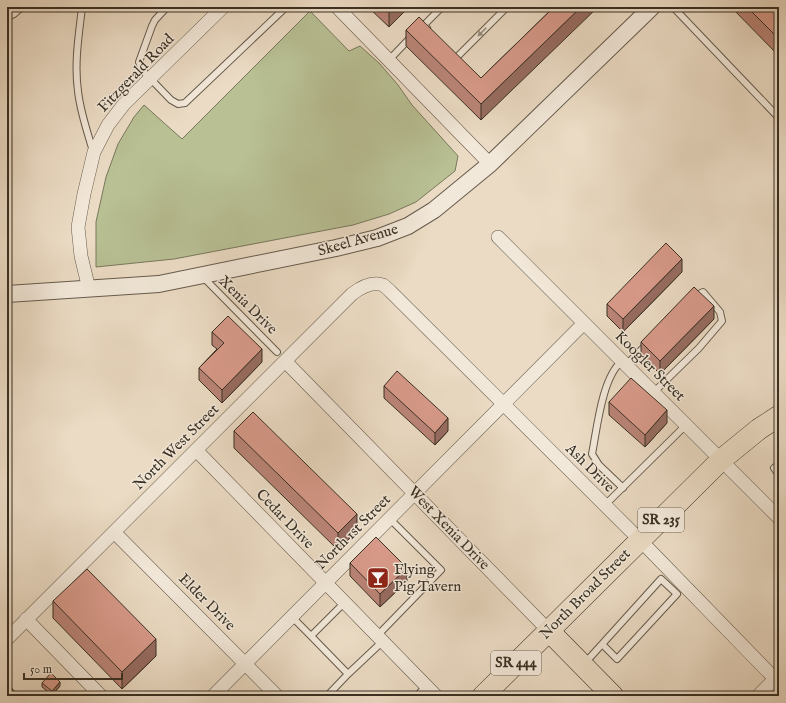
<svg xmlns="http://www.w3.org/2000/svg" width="786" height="703" font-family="'IM FELL English',serif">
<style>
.green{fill:#b8c094;stroke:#78785c}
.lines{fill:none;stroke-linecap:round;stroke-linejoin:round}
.service-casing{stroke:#665b4c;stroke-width:8}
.minor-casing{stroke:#665b4c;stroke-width:14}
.tertiary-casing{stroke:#665b4c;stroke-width:18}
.primary-casing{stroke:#393024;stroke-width:22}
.service{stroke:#f2e8d9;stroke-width:6}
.minor{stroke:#f2e8d9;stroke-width:13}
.tertiary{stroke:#f2e8d9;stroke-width:16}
.primary{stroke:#ebdbc4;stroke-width:21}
.wall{fill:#ba8477;stroke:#393024}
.shaded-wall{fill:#976c61;stroke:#393024}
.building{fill:#d89a8a;stroke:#393024}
.oneway{fill:#968c7e}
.labels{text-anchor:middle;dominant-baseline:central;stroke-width:3;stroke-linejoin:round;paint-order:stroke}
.shield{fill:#f2e8d9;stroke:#70675a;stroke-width:1}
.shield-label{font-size:14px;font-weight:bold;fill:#393024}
.street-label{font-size:15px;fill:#393024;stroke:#f2e8d9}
.poi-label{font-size:15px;fill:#393024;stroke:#f2e8d9;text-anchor:start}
</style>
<rect width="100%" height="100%" fill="#ebdbc4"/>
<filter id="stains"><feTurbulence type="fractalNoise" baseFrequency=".005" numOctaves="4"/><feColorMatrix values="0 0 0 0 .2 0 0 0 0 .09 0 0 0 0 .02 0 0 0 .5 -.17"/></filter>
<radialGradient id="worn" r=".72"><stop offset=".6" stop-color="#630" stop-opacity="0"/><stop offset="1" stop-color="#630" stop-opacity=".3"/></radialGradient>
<path class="green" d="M310,11L349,51L360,46L380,64L398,85L412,105L458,156L455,171L416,202L389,214L353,225L174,259L96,267V222L106,177L118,144L134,117L144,105L182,139Z"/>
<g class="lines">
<g class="service-casing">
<path id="service" d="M82,7C79,34 74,63 78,91C80,111 87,131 93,151
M167,7L155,20L152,26L139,62L142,70L171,100L178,104L185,103L286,7
M673,7L779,118
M7,17L14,14L22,7
M427,28L424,25L442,7
M456,58L507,7
M389,60L411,37
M202,276L277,352
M622,361C602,377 597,429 592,454L599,465L623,488
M626,365L646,345
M653,393L699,348L722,321L720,312L703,292L693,297
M779,464L774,468L779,475
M605,505L686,425
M292,617L311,636L344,603
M311,636L348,674L327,696
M377,636L441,570L389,518
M585,663L661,579L677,594L617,659L602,644
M348,674L382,642
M417,696L426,686"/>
</g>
<g class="minor-casing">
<path id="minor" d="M337,7L490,164
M498,237L779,518
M89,289L81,256L78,227L84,194L94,152L108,125L124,104L223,7
M285,361L549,631
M196,450L436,696
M114,532L277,696
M26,619L101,696
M7,639L352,294C360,288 372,281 383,285C386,287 389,290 391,292L640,540L779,683
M213,696L584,323
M758,696L779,675"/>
</g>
<g class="tertiary-casing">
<path id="tertiary" d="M7,294L159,284L336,248L377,238L408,226L434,210L490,164L652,7"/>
</g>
<g class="primary-casing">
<path id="primary" d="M549,631L613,696
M483,696L721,460L759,429L779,416"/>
</g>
<use href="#service" class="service"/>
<use href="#minor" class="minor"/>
<use href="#tertiary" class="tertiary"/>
<use href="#primary" class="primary"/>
</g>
<path class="wall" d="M368,7H409L389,27Z
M554,7L481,120L406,46V30L481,78Z
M731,7H779V56Z
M682,272L623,332L607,316V304Z
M714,319L660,374L641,355V342Z
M212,332L262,362L222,403L199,380V368L217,349L212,345Z
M384,386L448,431L435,445L384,398Z
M609,402L667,423L645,447L609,415Z
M234,431L357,531L338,550L234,448Z
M350,563L407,581L380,607L350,576Z
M53,601L156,656L122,689L53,618Z
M42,683L60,686L52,695L42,687Z"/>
<path class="shaded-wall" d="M392,7H409L389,27V11Z
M581,7H598L481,120V104Z
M682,259V272L623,332V319Z
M714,306V319L660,374V361Z
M262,349V362L222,403V390Z
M667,410V423L645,447V435Z
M448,418V431L435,445V433Z
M357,514V531L338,550V533Z
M407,568V581L380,607V594Z
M156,639V656L122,689V672Z
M60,682V686L52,695V691Z"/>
<path class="building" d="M385,7H392L389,11Z
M554,7H581L481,104L406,30L419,17L481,78Z
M747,7H779V39Z
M666,243L682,259L623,319L607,304Z
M694,287L714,306L660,361L641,342Z
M228,316L262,349L222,390L199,368L224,343L212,332Z
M397,371L448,418L435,433L384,386Z
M631,378L667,410L645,435L609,402Z
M253,412L357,514L338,533L234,431Z
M376,537L407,568L380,594L350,563Z
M87,569L156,639L122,672L53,601Z
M51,673L60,682L52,691L42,683Z
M7,683L19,696H7Z"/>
<defs><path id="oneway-solid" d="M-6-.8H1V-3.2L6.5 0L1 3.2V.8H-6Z"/></defs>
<use class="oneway" href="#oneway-solid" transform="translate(482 32) rotate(135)"/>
<defs>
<g id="bar-square" transform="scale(1.15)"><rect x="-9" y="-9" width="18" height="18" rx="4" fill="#8f2418" stroke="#f2e8d9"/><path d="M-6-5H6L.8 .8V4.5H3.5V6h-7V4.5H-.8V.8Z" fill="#fff"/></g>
</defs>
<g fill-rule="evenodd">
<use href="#bar-square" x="378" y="578"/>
</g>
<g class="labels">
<g class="shield">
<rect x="638" y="508" width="46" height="24" rx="3"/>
<rect x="491" y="651" width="50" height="24" rx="3"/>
</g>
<g class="shield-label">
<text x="661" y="520">SR 235</text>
<text x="516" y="663">SR 444</text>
</g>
<g class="street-label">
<text transform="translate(136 73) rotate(-46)">Fitzgerald Road</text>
<text transform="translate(358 240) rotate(-16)">Skeel Avenue</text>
<text transform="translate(248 305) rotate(45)">Xenia Drive</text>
<text transform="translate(650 366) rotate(45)">Koogler Street</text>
<text transform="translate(176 447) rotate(-45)">North West Street</text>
<text transform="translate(590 468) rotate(45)">Ash Drive</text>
<text transform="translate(285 519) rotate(46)">Cedar Drive</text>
<text transform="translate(449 528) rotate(46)">West Xenia Drive</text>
<text transform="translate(353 532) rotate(-45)">North 1st Street</text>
<text transform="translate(585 594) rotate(-45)">North Broad Street</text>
<text transform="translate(207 602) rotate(45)">Elder Drive</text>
</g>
<g class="poi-label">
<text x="394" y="569">Flying<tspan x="394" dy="17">Pig Tavern</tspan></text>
</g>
</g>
<rect width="786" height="703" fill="none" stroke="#ebdbc4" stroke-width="24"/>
<rect x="8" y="8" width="770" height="687" fill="none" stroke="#393024" stroke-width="2"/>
<rect x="12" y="12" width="762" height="679" fill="none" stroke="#393024"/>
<path d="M24 673v6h98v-6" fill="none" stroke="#393024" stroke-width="2"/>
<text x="30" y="673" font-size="12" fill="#393024" stroke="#f2e8d9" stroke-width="3" paint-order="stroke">50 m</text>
<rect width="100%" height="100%" filter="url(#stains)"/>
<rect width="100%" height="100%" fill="url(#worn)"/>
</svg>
